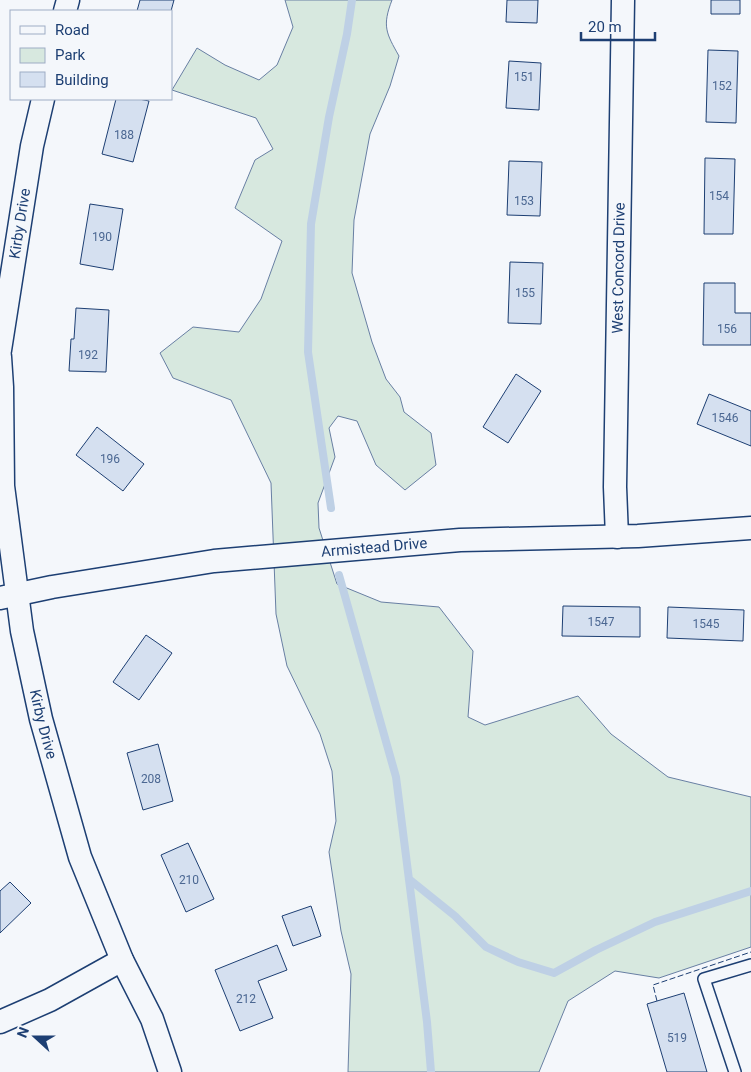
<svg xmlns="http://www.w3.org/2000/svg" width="751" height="1072" font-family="Roboto,sans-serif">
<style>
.green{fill:#d7e8df;stroke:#687fa3}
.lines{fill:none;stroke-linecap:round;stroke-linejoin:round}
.stream{stroke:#bed0e5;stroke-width:8}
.building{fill:#d5e0f0;stroke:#1d3f73}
.lane-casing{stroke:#1d3f73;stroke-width:14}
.street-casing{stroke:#1d3f73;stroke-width:25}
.lane{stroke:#f4f7fb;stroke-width:11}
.street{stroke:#f4f7fb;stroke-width:22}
.fence{stroke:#1d3f73;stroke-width:1;stroke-dasharray:6 2.5;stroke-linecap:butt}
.labels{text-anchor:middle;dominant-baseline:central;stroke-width:4;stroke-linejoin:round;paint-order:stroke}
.number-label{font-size:12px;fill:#4b6792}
.street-label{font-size:15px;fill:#1d3f73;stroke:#f4f7fb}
</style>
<rect width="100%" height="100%" fill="#f4f7fb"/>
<path class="green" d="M285,0H392C382,26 386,33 399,56L390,86L370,134L354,220L352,273L372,342L386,379L400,397L404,412L431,433L436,465L405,490L376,465L357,421L338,416L329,428L335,457L318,503L319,528L337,584L381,602L439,607L473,651L468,717L485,725L578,696L611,734L668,777L751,797V947L659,978L615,971L568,1001L539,1072H348L351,974L341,931L329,852L336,821L332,771L320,734L287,666L276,614L271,483L231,400L173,378L160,353L193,327L239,332L261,299L282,241L235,208L255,160L273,149L256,118L172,90L197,48L225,65L259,80L277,65L293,27Z"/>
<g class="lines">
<path class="stream" d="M331,508L308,352L311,224L329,117L347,34L352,0
M339,575L396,777L427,1022L431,1072
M409,879L455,916L486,947L518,962L554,973L596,950L655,922L751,891"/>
</g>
<path class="building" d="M140,0H174L171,11H137Z
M507,0H538L537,23L506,22Z
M711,0H740V14H711Z
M708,50L738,51L736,123L706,122Z
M509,61L541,63L539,110L506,108Z
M116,99H139L149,101L133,162L102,154Z
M705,158L735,159L733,234H704Z
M509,161L542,162L540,216L507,215Z
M90,204L123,209L113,270L80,264Z
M510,262L543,263L541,324L508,323Z
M704,283H735V313H751V345H703Z
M76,308L109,310L106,372L69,371L71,339H74Z
M516,374L541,391L508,443L483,427Z
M709,394L751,411V446L697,424Z
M97,427L144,464L123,491L76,455Z
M563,606L640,607V637L562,636Z
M668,607L744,610L743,641L667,638Z
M146,635L172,653L139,700L113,682Z
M158,744L173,801L143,810L127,753Z
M188,843L214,899L186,912L161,855Z
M10,882L31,903L0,933V891Z
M311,906L321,936L293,946L282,916Z
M277,945L287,970L258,981L273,1018L240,1031L215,970Z
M684,993L707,1072H667L647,1004Z"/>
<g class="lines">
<g class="lane-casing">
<path id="lane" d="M735,1072L704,979L751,965"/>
</g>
<g class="street-casing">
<g id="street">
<path d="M65,11L68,0"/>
<path id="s1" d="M0,350L32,146L43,99"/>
<path id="s2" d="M0,357L2,387L3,486L22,631L41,719L80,857L122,960L152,1019L170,1072"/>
<path id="s3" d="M617,537L615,487L623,0"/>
<path id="s4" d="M0,598L52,587L214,561L460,540L638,536L751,528"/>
<path d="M0,1022L50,1000L122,960"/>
</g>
</g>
<use href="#lane" class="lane"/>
<use href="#street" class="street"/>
<path class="fence" d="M657,1001L653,985L751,952"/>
</g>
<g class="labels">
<g class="number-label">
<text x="524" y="77">151</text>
<text x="722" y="86">152</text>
<text x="124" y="135">188</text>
<text x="719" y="196">154</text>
<text x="524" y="201">153</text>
<text x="102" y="237">190</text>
<text x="525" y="293">155</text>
<text x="727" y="329">156</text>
<text x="88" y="355">192</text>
<text x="725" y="418">1546</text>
<text x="110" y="459">196</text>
<text x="601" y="622">1547</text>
<text x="706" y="624">1545</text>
<text x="151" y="779">208</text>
<text x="189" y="880">210</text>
<text x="246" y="999">212</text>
<text x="677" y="1038">519</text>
</g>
<g class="street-label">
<text stroke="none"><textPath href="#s1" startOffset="128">Kirby Drive</textPath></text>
<text stroke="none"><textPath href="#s3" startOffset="269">West Concord Drive</textPath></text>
<text stroke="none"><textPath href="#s4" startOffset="378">Armistead Drive</textPath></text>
<text stroke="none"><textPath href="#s2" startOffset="371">Kirby Drive</textPath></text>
</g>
</g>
<rect x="10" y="10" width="162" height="90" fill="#f4f7fb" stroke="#9eadc5"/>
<rect x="20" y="26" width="25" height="8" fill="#f4f7fb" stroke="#9eadc5"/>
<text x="55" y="35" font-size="15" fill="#1d3f73">Road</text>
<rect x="20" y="48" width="25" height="15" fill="#d7e8df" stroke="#9eadc5"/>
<text x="55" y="60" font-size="15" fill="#1d3f73">Park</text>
<rect x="20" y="72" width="25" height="15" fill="#d5e0f0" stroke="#9eadc5"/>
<text x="55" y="85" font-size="15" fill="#1d3f73">Building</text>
<g transform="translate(35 1037) rotate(291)" stroke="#f4f7fb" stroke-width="4" paint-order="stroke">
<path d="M0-4L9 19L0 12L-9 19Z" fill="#1d3f73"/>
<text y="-8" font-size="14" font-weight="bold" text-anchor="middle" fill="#1d3f73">N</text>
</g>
<path d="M581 32v8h74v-8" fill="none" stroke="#1d3f73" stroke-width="2.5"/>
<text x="588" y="32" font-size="15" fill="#1d3f73" stroke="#f4f7fb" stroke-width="4" paint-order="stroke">20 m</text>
</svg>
